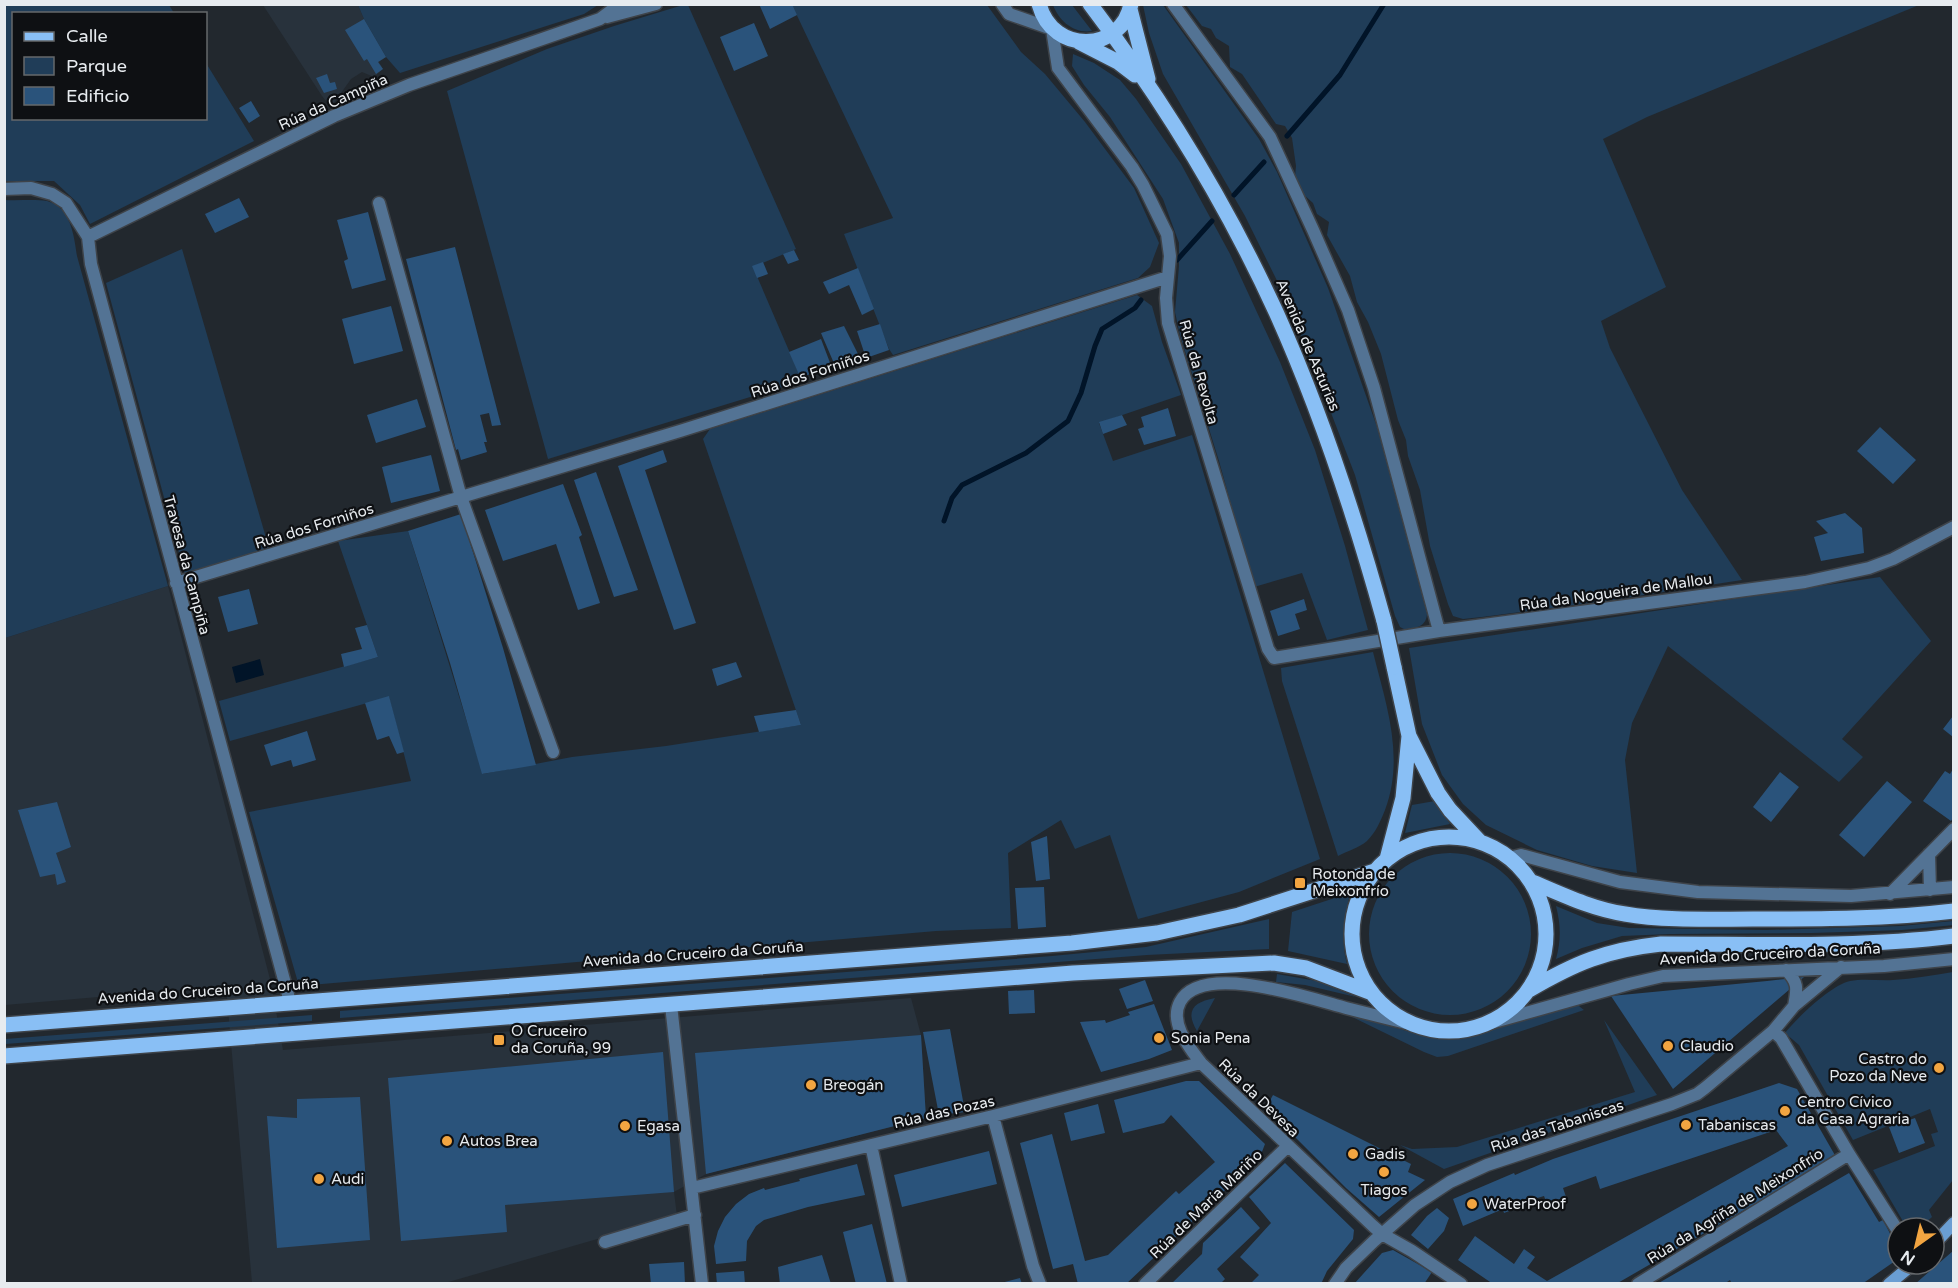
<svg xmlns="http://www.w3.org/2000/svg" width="1958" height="1288" font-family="'Varela Round',sans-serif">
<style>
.built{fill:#28323c}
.green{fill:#203d58}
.water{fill:#011428}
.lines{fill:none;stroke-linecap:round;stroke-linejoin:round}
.stream{stroke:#011428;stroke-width:5}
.building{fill:#2a537b}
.minor-casing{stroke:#3e4349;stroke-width:15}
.secondary-casing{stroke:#3e4349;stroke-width:15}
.primary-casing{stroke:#3e4349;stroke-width:18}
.minor{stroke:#537394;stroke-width:12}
.secondary{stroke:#6a9ed3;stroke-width:12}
.primary{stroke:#89bff5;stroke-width:15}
.primary-bridge-casing{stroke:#3e4349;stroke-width:18;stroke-linecap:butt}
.primary-bridge{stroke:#89bff5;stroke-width:15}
.poi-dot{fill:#f2a541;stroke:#0e1013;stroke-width:2}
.labels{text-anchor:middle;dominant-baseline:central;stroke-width:4.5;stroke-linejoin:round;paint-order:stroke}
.street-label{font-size:15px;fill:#e7ebef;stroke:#0e1013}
.poi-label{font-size:15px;fill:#e7ebef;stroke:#0e1013;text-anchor:start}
</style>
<rect width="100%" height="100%" fill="#22282e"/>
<path class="built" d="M263,5H358L364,19L386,57L379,62L383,69L374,77L362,72L351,79L331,107L322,96Z
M168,586L271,983L283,1050L911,998L921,1035L926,1118L706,1174L674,1192L677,1216L445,1283H252L226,986L5,1005V638Z"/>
<path class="green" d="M4,5H169L174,13L14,14V118H206V63L254,141L90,224L80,205L54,181H5Z
M358,5H598L584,14L400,73L386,57L364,19Z
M683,5H688L796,249L753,267L802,381L548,459L447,91L547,49L614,26Z
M792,5H987L1021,52L1045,74L1085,122L1134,188L1159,243L1150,267L1138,278L893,355L889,349L844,234L893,218Z
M1053,5H1072L1092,31C1074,34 1059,21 1053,5Z
M1143,5H1163L1259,139L1277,172L1328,288L1377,427L1427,614C1426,627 1417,627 1406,630L1400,627L1395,616L1355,475L1291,309L1245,216L1163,74L1149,33Z
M1186,5H1919L1647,117L1603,139L1666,287L1601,321L1610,348L1682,490L1742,580L1605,601L1482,617L1463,619L1453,616L1448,604L1430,546L1420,490L1408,456L1406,440L1398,420L1381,354L1368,322L1357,302L1350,276L1327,235L1329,222L1317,214L1313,203L1303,194L1295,177L1296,166L1292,138L1285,126L1276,124L1242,74L1230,67L1229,46L1216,38L1211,29L1202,26Z
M1073,54L1094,63L1120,80L1136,99L1181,164L1230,254L1280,362L1315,450L1345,546L1368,630L1327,640L1302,573L1254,587L1219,461L1180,335L1175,312L1179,266V243L1163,199L1110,117L1084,85L1072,66Z
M5,200C18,201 34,199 47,201C71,207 74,236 77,256L168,586L5,638Z
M182,249L269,548L185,575L106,283Z
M1137,295L1152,306L1162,342L1181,395L1099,423L1113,461L1192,435L1320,859L1239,892L1138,919L1110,835L1075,849L1061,820L1008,853L1011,928L936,931L299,986L249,812L411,781L389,697L230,741L219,701L378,657L338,541L408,531L483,774L572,757L666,746L801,725L703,439L710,429Z
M1880,577L1931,641L1842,739L1863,757L1839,782L1668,646L1632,723L1625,760L1637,873L1592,866L1537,850L1486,825L1463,804L1442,775L1422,724L1409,648Z
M1373,652C1386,704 1405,757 1385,810C1380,822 1376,832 1367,841C1359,848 1347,851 1338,856L1282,681L1281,668Z
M1435,801L1450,824L1405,833L1412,805Z
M1369 934a81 81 0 1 1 162 0a81 81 0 1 1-162 0Z
M1350,893C1345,917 1340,939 1347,964L1288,951L1292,912Z
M1556,906L1597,923L1629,928L1766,930L1901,926L1953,921L1954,925L1902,930L1812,933L1670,934L1622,936L1582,948L1556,959C1561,940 1561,926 1556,906Z
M1269,919V949L1147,955L340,1018V1011L1052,956L1146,947Z
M1953,972V1180L1929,1210L1932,1217L1924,1224L1915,1227L1904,1223L1873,1170L1935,1146L1931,1134L1938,1132L1930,1109L1853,1140L1799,1045L1785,1033C1797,1018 1831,985 1850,981C1864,978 1879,981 1893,980C1913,979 1933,975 1953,972Z
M1277,974L1317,981L1356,997L1305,985L1276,982Z
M1215,998L1197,1031C1185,1011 1193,1002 1215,998Z
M1575,1003L1584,1010L1448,1056L1437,1057L1424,1052L1344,1013L1428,1037L1463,1038Z
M312,1015V1021L5,1044V1039Z
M1604,1020L1657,1095L1444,1169L1400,1145L1412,1149L1457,1147L1635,1092Z"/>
<path class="water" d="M260,659L264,675L236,683L232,667Z"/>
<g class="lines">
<path class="stream" d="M1287,136L1340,75L1384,4
M1234,195L1264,162
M1177,260L1212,221
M944,521L952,498L962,485L1026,453L1068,421L1081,393L1095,346L1102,329L1135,308L1141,300"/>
</g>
<path class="building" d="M759,4H792L797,15L770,29Z
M364,19L386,57L378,62L383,69L376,74L367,59L364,61L345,30Z
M754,23L768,56L734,71L720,37Z
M327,74L330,83L335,82L337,89L324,93L316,78Z
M251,101L260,116L249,123L239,108Z
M239,198L249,217L215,233L205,214Z
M368,212L386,280L352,289L344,261L348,259L337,220Z
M455,247L501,425L492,426L489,413L480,415L487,442H484L487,452L461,460L458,449L456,450L406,259Z
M794,250L799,260L788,264L783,254Z
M763,262L768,274L757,278L752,266Z
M858,268L874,309L862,315L849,285L829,294L823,282Z
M391,306L403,351L354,364L342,319Z
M880,324L889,350L866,358L857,331Z
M844,326L861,360L836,368L821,333Z
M821,339L832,368L800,377L789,352Z
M417,399L426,427L376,443L367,415Z
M1168,408L1176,436L1144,445L1138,429L1144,427L1141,417Z
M1122,415L1127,425L1103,434L1099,422Z
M1880,427L1916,460L1893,484L1857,451Z
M663,450L667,462L645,470L696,623L674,630L618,466Z
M431,455L440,491L391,503L382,467Z
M596,472L638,590L614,597L574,480Z
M563,484L582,535L579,537L600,603L578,610L556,544L503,561L485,510Z
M1845,513L1862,528L1864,553L1821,561L1814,537L1828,533L1816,521Z
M461,514L503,648L536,765L482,774L450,663L408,531Z
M249,589L258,624L228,632L218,597Z
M1304,599L1307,610L1295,614L1300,629L1278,636L1270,611Z
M367,625L378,657L344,667L341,654L362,649L355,628Z
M736,662L742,677L717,686L712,669Z
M389,696L404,752L397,754L389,736L377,740L365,703Z
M796,710L801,725L759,732L754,716Z
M1953,716V737L1943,729Z
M307,731L316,760L293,767L291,760L271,766L264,745Z
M1953,769V818L1951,821L1923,801L1945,771L1950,774Z
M1780,772L1799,787L1771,822L1753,807Z
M1887,781L1912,802L1864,857L1839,835Z
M57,802L71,847L56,853L66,882L57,885L55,874L40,877L18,810Z
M1047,836L1050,879L1036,881L1031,842Z
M1044,887L1046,927L1018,929L1015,888Z
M1804,977L1673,1089L1611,996L1767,981Z
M1145,980L1153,1001L1127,1009L1119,989Z
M1034,990L1035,1013L1009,1014L1008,991Z
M1154,1004L1172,1050L1149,1059L1101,1072L1080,1022L1105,1020L1106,1023L1130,1015L1128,1012Z
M950,1029L965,1112L939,1115L923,1032Z
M921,1035L926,1118L706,1174L695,1053Z
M663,1052L674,1192L505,1205L507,1232L401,1241L388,1078Z
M1186,1081H1199L1265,1144L1260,1157L1126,1284H1078L1073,1264L1053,1269L1020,1143L1052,1134L1085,1261L1108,1255L1176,1191L1179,1194L1215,1162L1171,1115L1164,1123L1123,1133L1114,1100Z
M1779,1083L1797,1089L1836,1157L1616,1284H1493L1458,1260L1475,1236L1514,1264L1524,1249L1535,1257L1527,1268L1547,1281L1788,1146L1776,1130L1600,1189L1596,1176L1563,1188L1566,1197L1547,1204L1544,1196L1524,1202L1525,1205L1504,1213L1503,1209L1463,1226L1453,1199L1514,1173L1515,1175L1553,1159Z
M1273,1095L1411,1164L1408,1172L1425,1180L1379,1217L1346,1188L1266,1108Z
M360,1097L370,1240L277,1248L267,1116L297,1118V1099Z
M1098,1104L1105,1133L1071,1141L1064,1113Z
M1915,1118L1925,1143L1899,1153L1889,1127Z
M989,1151L997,1184L902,1207L894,1175Z
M1285,1163L1354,1230L1353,1239L1327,1271L1321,1284H1250L1259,1275L1240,1257L1271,1223L1249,1197Z
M857,1164L865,1195L808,1207L764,1220L756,1226L747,1241L746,1261L716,1264L714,1246L718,1231L725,1217L736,1204L749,1194L764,1188L765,1190L800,1181L799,1179Z
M1849,1173L1879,1222L1883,1220L1898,1249V1259L1862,1284H1732L1730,1280L1724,1284H1657Z
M1241,1207L1260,1228L1217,1269L1225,1279L1220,1284H1171L1202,1254L1203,1243Z
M1437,1208L1449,1218L1444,1231L1428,1249L1411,1235L1427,1216Z
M872,1224L887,1284H856L843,1232Z
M1393,1250L1432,1272L1424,1284H1354L1382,1253Z
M1953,1251V1284H1915L1946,1257Z
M822,1255L831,1284H780L778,1267Z
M684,1262L685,1284H651L649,1264Z
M744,1271L745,1284H717L716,1273Z
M1020,1278L1022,1284H1001V1283Z"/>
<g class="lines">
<g class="minor-casing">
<path id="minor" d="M1002,4L1009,14L1052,29L1058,68L1132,167L1143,185L1167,234L1170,256L1166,298L1168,323L1268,649L1274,658L1439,631L1805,582L1869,568L1893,559L1954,527
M1173,4L1270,137L1313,230L1348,310L1374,388L1439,631
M607,17L656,4
M4,189L31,188L52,194L66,203L88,237L91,264L290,1002
M379,203L461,497L553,752
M88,237L334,116L409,85L600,19L620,4
M176,583L680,431L1168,277
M1929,854L1930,890
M1509,858L1521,855L1620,882L1698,892L1851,896L1954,887
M1890,894L1954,829
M1786,970C1799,983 1797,989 1794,1006
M671,1005L702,1284
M1487,1024L1629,984L1663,976L1884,966L1954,959
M1418,1026C1394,1020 1370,1014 1346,1008C1312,999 1202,961 1180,1002C1169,1023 1189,1047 1201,1063L1373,1226L1382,1234L1412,1251L1461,1284
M1773,1031L1781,1038L1849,1154L1898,1231
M993,1116L1033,1266L1040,1284
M871,1145L901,1284
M692,1188L993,1116L1201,1063
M605,1242L695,1215
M1145,1284L1288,1146
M1335,1284L1346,1268L1374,1241L1415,1205L1450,1182L1487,1165L1672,1104L1697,1094L1705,1088L1773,1031L1794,1006L1841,967
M1638,1284L1849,1154"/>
</g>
<g class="secondary-casing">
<path id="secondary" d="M1934,1244L1954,1223
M1889,1284L1913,1264"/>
</g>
<g class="primary-casing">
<path id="primary" d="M1039,4C1053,56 1122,52 1131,4
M1090,4C1163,100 1226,203 1276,312C1321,412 1355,516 1384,621
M1130,9L1148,79
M1079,42L1118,62L1135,75
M1394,667L1409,736L1438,793L1450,810L1480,842
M1352 934a97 97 0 1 1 194 0a97 97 0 1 1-194 0Z
M1387,859L1403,798L1409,736
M1530,881C1561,894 1592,909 1625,914C1664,921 1712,919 1753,919C1820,919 1887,919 1954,911
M1529,990C1575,963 1606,950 1661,944C1758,944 1857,948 1954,936
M4,1025L1072,943L1157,933L1239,915L1375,871
M4,1056L1073,973L1274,963L1306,968L1372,993"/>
</g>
<use href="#minor" class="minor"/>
<use href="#secondary" class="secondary"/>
<use href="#primary" class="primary"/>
<g class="primary-bridge-casing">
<path id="primary-bridge" d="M1384,621L1394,667"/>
</g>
<use href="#primary-bridge" class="primary-bridge"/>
</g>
<g class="poi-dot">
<rect x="1294" y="877" width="12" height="12" rx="3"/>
<circle cx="1159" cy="1038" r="6"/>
<rect x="493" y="1034" width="12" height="12" rx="3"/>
<circle cx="1668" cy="1046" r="6"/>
<circle cx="1939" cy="1068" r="6"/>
<circle cx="811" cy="1085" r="6"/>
<circle cx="1785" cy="1111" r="6"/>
<circle cx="1686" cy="1125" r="6"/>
<circle cx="625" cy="1126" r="6"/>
<circle cx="447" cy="1141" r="6"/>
<circle cx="1353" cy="1154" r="6"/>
<circle cx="1384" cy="1172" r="6"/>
<circle cx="319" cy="1179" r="6"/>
<circle cx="1472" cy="1204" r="6"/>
</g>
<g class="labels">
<g class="street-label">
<text transform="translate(333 102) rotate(-24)">Rúa da Campiña</text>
<text transform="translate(1308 345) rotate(67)">Avenida de Asturias</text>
<text transform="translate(1199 372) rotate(74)">Rúa da Revolta</text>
<text transform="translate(810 374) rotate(-18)">Rúa dos Forniños</text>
<text transform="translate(314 526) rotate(-17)">Rúa dos Forniños</text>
<text transform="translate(187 565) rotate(75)">Travesa da Campiña</text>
<text transform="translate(1616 592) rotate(-8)">Rúa da Nogueira de Mallou</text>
<text transform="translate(693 954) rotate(-4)">Avenida do Cruceiro da Coruña</text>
<text transform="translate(1770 954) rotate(-3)">Avenida do Cruceiro da Coruña</text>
<text transform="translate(208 991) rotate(-4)">Avenida do Cruceiro da Coruña</text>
<text transform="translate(1259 1098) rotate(44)">Rúa da Devesa</text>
<text transform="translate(944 1112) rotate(-13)">Rúa das Pozas</text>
<text transform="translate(1557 1126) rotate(-18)">Rúa das Tabaniscas</text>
<text transform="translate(1206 1204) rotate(-44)">Rúa de María Mariño</text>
<text transform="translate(1735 1206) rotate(-32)">Rúa da Agriña de Meixonfrío</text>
</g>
<g class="poi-label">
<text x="1312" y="874">Rotonda de<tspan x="1312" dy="17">Meixonfrío</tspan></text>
<text x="511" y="1031">O Cruceiro<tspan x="511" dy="17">da Coruña, 99</tspan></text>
<text x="1171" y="1038">Sonia Pena</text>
<text x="1680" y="1046">Claudio</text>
<text x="1927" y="1059" text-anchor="end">Castro do<tspan x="1927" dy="17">Pozo da Neve</tspan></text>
<text x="823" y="1085">Breogán</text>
<text x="1797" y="1102">Centro Cívico<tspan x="1797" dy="17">da Casa Agraria</tspan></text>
<text x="1698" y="1125">Tabaniscas</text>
<text x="637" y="1126">Egasa</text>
<text x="459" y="1141">Autos Brea</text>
<text x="1365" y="1154">Gadis</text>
<text x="331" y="1179">Audi</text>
<text x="1384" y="1190" text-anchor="middle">Tiagos</text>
<text x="1484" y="1204">WaterProof</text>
</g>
</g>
<rect width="1958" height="1288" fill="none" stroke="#e7ebef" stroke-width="12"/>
<rect x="12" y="12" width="195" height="108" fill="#0e1013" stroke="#65686b" stroke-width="1.5"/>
<rect x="24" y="32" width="30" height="9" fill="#89bff5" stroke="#65686b" stroke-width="1.5"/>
<text x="66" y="42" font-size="18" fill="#e7ebef">Calle</text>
<rect x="24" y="57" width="30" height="18" fill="#203d58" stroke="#65686b" stroke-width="1.5"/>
<text x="66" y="72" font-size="18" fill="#e7ebef">Parque</text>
<rect x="24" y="87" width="30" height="18" fill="#2a537b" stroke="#65686b" stroke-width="1.5"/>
<text x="66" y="102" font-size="18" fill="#e7ebef">Edificio</text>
<g transform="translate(1916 1246) rotate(214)"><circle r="28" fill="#0e1013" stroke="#65686b" stroke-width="1.5"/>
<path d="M0-4.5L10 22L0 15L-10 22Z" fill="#f2a541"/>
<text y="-9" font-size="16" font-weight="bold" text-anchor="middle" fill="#e7ebef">N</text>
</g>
</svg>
